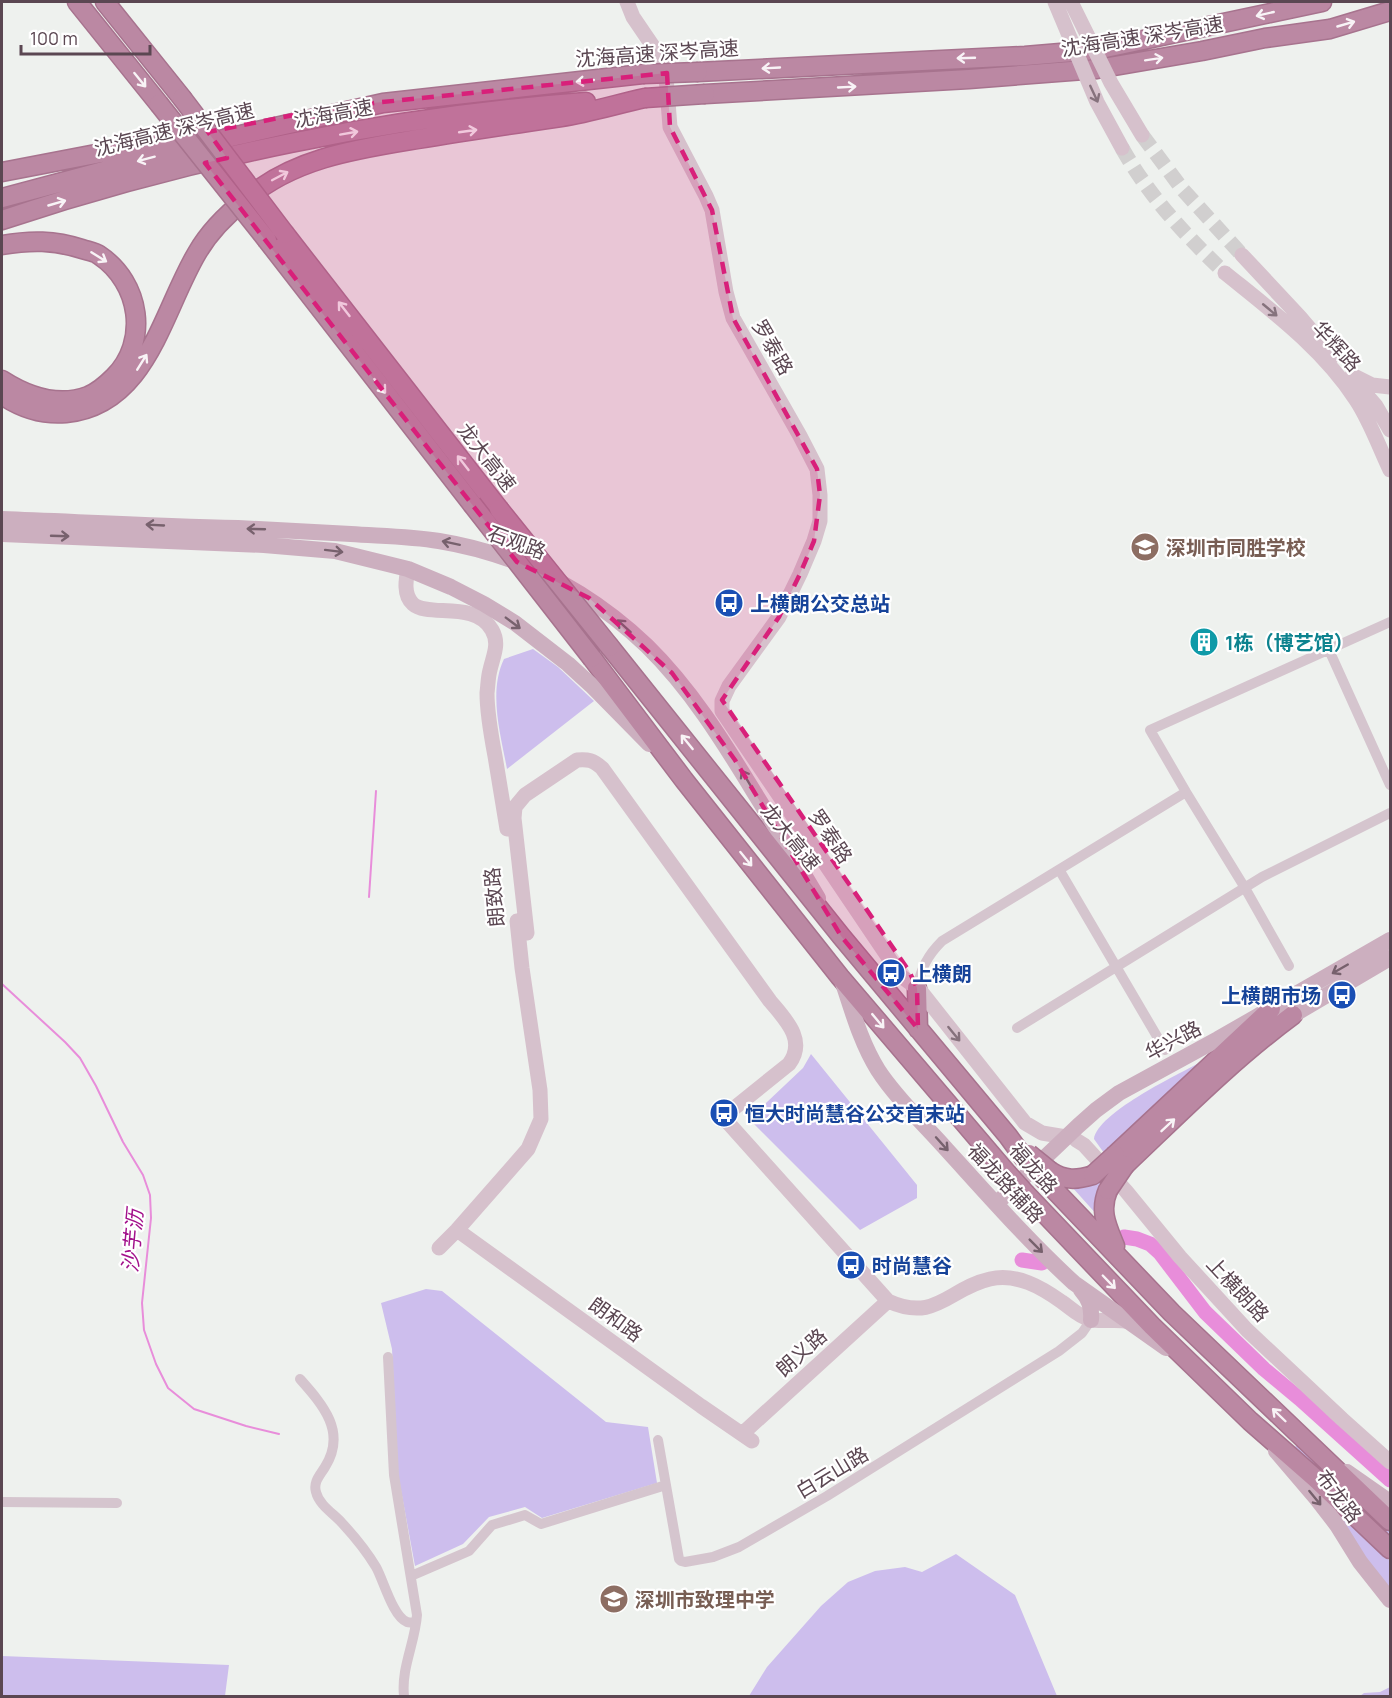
<svg xmlns="http://www.w3.org/2000/svg" width="1392" height="1698" font-family="Manrope,'Noto Sans SC',sans-serif">
<style>
.green{fill:#cdbeed}
.lines{fill:none;stroke-linecap:round;stroke-linejoin:round}
.stream{stroke:#e88dda;stroke-width:2}
.river{stroke:#e88dda;stroke-width:15}
.secondary-tunnel{stroke:#d1cfcf;stroke-width:15;stroke-dasharray:15 8;stroke-linecap:butt}
.highway-casing{stroke:#a7738e;stroke-width:21}
.street{stroke:#d5c5ce;stroke-width:10}
.secondary{stroke:#d6c1cc;stroke-width:15}
.primary{stroke:#ccafbf;stroke-width:16}
.highway{stroke:#bb88a3;stroke-width:18}
.highway-bridge-casing{stroke:#a7738e;stroke-width:21;stroke-linecap:butt}
.secondary-bridge{stroke:#d6c1cc;stroke-width:15}
.highway-bridge{stroke:#bb88a3;stroke-width:18}
.oneway{stroke:#f8f3f6}
.oneway2{stroke:#86727d}
.oneway3{stroke:#77616d}
.marked{fill:#d8207a;fill-opacity:0.2;stroke:#d8207a;stroke-width:4.5;stroke-dasharray:12 8;stroke-linejoin:round}
.labels{text-anchor:middle;dominant-baseline:central;stroke-width:4.5;stroke-linejoin:round;paint-order:stroke}
.street-label{font-size:20px;fill:#5b4752;stroke:#fff}
.education-label{font-size:20px;font-weight:bold;fill:#785e54;stroke:#fff;text-anchor:start}
.transit-label{font-size:20px;font-weight:bold;fill:#164399;stroke:#fff;text-anchor:start}
.culture-label{font-size:20px;font-weight:bold;fill:#0d838f;stroke:#fff;text-anchor:start}
.water-label{font-size:21px;font-style:italic;fill:#a3128c;stroke:#fff}
</style>
<rect width="100%" height="100%" fill="#eef1ee"/>
<path class="green" d="M533,649L558,667L594,701L507,769C501,736 488,692 504,659Z
M811,1054L917,1185V1198L860,1230L749,1119L803,1068Z
M1197,1064L1198,1065L1104,1153L1094,1139C1098,1113 1173,1077 1197,1064Z
M1097,1179L1105,1187L1098,1216L1072,1187Z
M426,1289L442,1291L606,1422L648,1427L657,1483L542,1518L525,1507L489,1517L463,1544L415,1566L398,1474L392,1349L381,1303Z
M1297,1445L1390,1531V1538L1295,1447Z
M1327,1505L1340,1510L1390,1561V1593Z
M956,1554L1015,1595L1057,1696H749L767,1667L821,1606L848,1582L875,1571L905,1567L922,1572Z
M2,1656L229,1665L225,1696H2Z
M1390,1687V1696H1360L1364,1693L1380,1692Z"/>
<g class="lines">
<path class="stream" d="M369,897L376,791
M2,984L65,1042L80,1058L96,1086L123,1142L143,1175L150,1195L151,1218L142,1303L144,1330L156,1364L168,1388L194,1409L246,1426L279,1434"/>
<path class="river" d="M1124,1237L1137,1239L1150,1244L1160,1253L1205,1312L1264,1369L1300,1399L1390,1480
M1022,1260L1042,1263"/>
<path class="secondary-tunnel" d="M1142,135L1183,190L1242,255
M1122,148C1149,196 1185,235 1225,273"/>
<g class="highway-casing">
<path id="highway" d="M77,2L159,104
M105,2L182,98
M698,72L1025,56L1096,50L1322,2
M705,94L969,79L1097,69L1202,51L1265,38L1330,29L1390,11
M2,172L195,135
M2,198L231,137L383,103L643,74
M2,220C188,158 391,116 586,102
M285,234L499,509
M267,240L472,504
M2,245C31,240 54,240 82,249C88,251 95,252 99,255C141,283 149,342 114,377C106,385 98,392 88,396C58,407 27,396 2,380
M2,395C21,408 43,415 66,413C147,405 162,312 197,253C209,232 226,215 245,200C293,158 357,149 418,139C465,131 513,124 561,117C589,113 617,104 645,98
M610,647L841,936L1008,1136L1024,1158
M592,658L684,780L840,977L1007,1173
M917,988L918,1029
M1115,1155L1271,1009
M1125,1165C1180,1113 1232,1060 1293,1015
M1050,1171C1065,1181 1077,1180 1093,1175
M1043,1178L1172,1313L1390,1521
M1108,1190C1099,1211 1107,1226 1115,1246
M1026,1194L1152,1326L1250,1421L1315,1478L1390,1549"/>
</g>
<path class="street" d="M1329,650L1390,785
M1060,871L1165,1050
M1289,966L1245,888L1186,792L1150,730L1390,622
M917,988C921,968 928,955 942,941L1186,792
M1017,1028L1262,877L1390,813
M388,1357L394,1475L417,1615C415,1643 401,1668 404,1696
M300,1379C323,1405 347,1432 325,1467C320,1475 313,1482 316,1492C319,1505 334,1514 342,1523C354,1536 367,1552 376,1567C383,1579 393,1617 407,1622C410,1623 413,1622 416,1622
M658,1440L679,1559L681,1561L685,1562L713,1557L739,1547L827,1496L1059,1351L1082,1333L1091,1320
M2,1502L117,1503
M411,1576L469,1551L492,1525L525,1515L541,1524L666,1485"/>
<path class="secondary" d="M627,2L633,17L665,64L670,127L706,196L712,210L726,292L733,318L800,436L817,469L820,495V521L814,541L800,574L779,617L729,686L722,701V711L901,976L917,988
M1242,255L1300,317L1333,356
M1225,273C1272,311 1323,349 1356,400C1370,421 1379,447 1390,470
M1354,376L1372,385L1390,387
M1351,377L1376,406L1390,430
M408,569C406,579 403,595 413,604C428,618 475,600 492,630C500,644 493,656 490,670C488,677 488,685 487,693C487,714 491,735 495,756C499,780 503,805 507,829
M527,933L514,818L515,807L525,795L577,760C588,759 593,760 602,768L770,1001C785,1019 807,1040 789,1064L723,1117L888,1301C936,1323 949,1288 990,1279C1017,1273 1041,1287 1062,1302C1071,1308 1078,1316 1089,1319C1102,1323 1116,1318 1130,1322
M915,984L1025,1123L1042,1133L1066,1137
M1076,1140L1084,1145L1126,1191L1180,1257L1247,1330L1342,1419L1390,1462
M457,1230L701,1406L752,1441
M439,1248L457,1230L528,1149L541,1119L540,1090L522,968L517,921
M742,1434L888,1301"/>
<path class="primary" d="M2,519C80,522 159,526 238,528C275,530 313,532 351,534C380,536 410,536 439,541C519,554 588,590 647,646C690,688 723,741 754,792C776,827 797,863 818,898
M2,534L264,545L335,551L408,569L451,587L484,604L515,623L568,664L591,685L649,744
M842,980C852,1010 861,1043 878,1070C896,1098 925,1125 947,1150C988,1195 1029,1242 1074,1283L1166,1348
M1281,1020L1293,1015L1390,958
M996,1204L1078,1126L1096,1110L1119,1093L1218,1039L1390,940
M1081,1290C1089,1299 1092,1307 1091,1320
M1276,1451L1317,1499L1337,1525L1360,1562L1390,1600
M1347,1472L1390,1502"/>
<use href="#highway" class="highway"/>
<g class="highway-bridge-casing">
<path id="highway-bridge" d="M643,74L698,72
M182,98L285,234
M645,98L705,94
M159,104L267,240
M472,504L592,658
M499,509L610,647
M1029,1154L1050,1171
M1007,1173L1026,1194
M1093,1175L1115,1155
M1108,1190L1125,1165"/>
</g>
<path class="secondary-bridge" d="M1055,2L1097,102L1122,148
M1071,2L1111,83L1142,135"/>
<use href="#highway-bridge" class="highway-bridge"/>
</g>
<defs><path id="oneway-shaft" d="M-6 0H5M1.5-3L5.5 0L1.5 3" fill="none" stroke-width="1.6" stroke-linecap="round" stroke-linejoin="round" transform="scale(1.5)"/></defs>
<g class="oneway">
<use href="#oneway-shaft" transform="translate(1265 14) rotate(167)"/>
<use href="#oneway-shaft" transform="translate(1346 24) rotate(-16)"/>
<use href="#oneway-shaft" transform="translate(966 58) rotate(178)"/>
<use href="#oneway-shaft" transform="translate(1154 59) rotate(-9)"/>
<use href="#oneway-shaft" transform="translate(771 68) rotate(177)"/>
<use href="#oneway-shaft" transform="translate(140 80) rotate(51)"/>
<use href="#oneway-shaft" transform="translate(585 81) rotate(174)"/>
<use href="#oneway-shaft" transform="translate(847 87) rotate(-3)"/>
<use href="#oneway-shaft" transform="translate(468 131) rotate(-8)"/>
<use href="#oneway-shaft" transform="translate(349 133) rotate(-10)"/>
<use href="#oneway-shaft" transform="translate(146 159) rotate(165)"/>
<use href="#oneway-shaft" transform="translate(280 176) rotate(-28)"/>
<use href="#oneway-shaft" transform="translate(57 203) rotate(-16)"/>
<use href="#oneway-shaft" transform="translate(99 257) rotate(32)"/>
<use href="#oneway-shaft" transform="translate(344 309) rotate(-128)"/>
<use href="#oneway-shaft" transform="translate(142 362) rotate(-58)"/>
<use href="#oneway-shaft" transform="translate(380 386) rotate(52)"/>
<use href="#oneway-shaft" transform="translate(463 463) rotate(-128)"/>
<use href="#oneway-shaft" transform="translate(687 742) rotate(-129)"/>
<use href="#oneway-shaft" transform="translate(746 859) rotate(51)"/>
<use href="#oneway-shaft" transform="translate(878 1021) rotate(50)"/>
<use href="#oneway-shaft" transform="translate(1168 1125) rotate(-43)"/>
<use href="#oneway-shaft" transform="translate(1109 1282) rotate(46)"/>
<use href="#oneway-shaft" transform="translate(1279 1415) rotate(-136)"/>
</g>
<g class="oneway2">
<use href="#oneway-shaft" transform="translate(1094 94) rotate(65)"/>
<use href="#oneway-shaft" transform="translate(1270 310) rotate(40)"/>
<use href="#oneway-shaft" transform="translate(954 1034) rotate(51)"/>
</g>
<g class="oneway3">
<use href="#oneway-shaft" transform="translate(155 525) rotate(-177)"/>
<use href="#oneway-shaft" transform="translate(256 529) rotate(-178)"/>
<use href="#oneway-shaft" transform="translate(60 536) rotate(2)"/>
<use href="#oneway-shaft" transform="translate(451 543) rotate(-168)"/>
<use href="#oneway-shaft" transform="translate(334 551) rotate(7)"/>
<use href="#oneway-shaft" transform="translate(513 623) rotate(37)"/>
<use href="#oneway-shaft" transform="translate(624 626) rotate(-138)"/>
<use href="#oneway-shaft" transform="translate(746 778) rotate(-121)"/>
<use href="#oneway-shaft" transform="translate(1340 969) rotate(150)"/>
<use href="#oneway-shaft" transform="translate(942 1144) rotate(48)"/>
<use href="#oneway-shaft" transform="translate(1036 1246) rotate(45)"/>
<use href="#oneway-shaft" transform="translate(1315 1498) rotate(51)"/>
</g>
<path class="marked" d="M667,73L670,127L712,210L733,318L817,469L820,495L814,541L800,574L779,617L722,700L909,971L917,988L918,1029L841,936L735,760L672,673L589,598L517,562L205,163L227,158L208,132L334,107Z"/>
<defs>
<g id="school-disc" transform="scale(1.5)"><circle r="9.5" fill="#8d6e63" stroke="#fff"/><path d="M0-5L7-2L0 1L-7-2ZM-4 1L0 2.5L4 1V4Q0 6-4 4Z" fill="#fff"/></g>
<g id="bus-disc" transform="scale(1.5)"><circle r="9.5" fill="#1a4fb4" stroke="#fff"/><path d="M-5-6H5V4H4V6H2V4H-2V6H-4V4H-5ZM-3.5-4V0h7V-4ZM-3.5 1.2v1.5H-2V1.2ZM2 1.2v1.5H3.5V1.2Z" fill="#fff"/></g>
<g id="building-disc" transform="scale(1.5)"><circle r="9.5" fill="#0f9aa8" stroke="#fff"/><path d="M-4-6H4V6H1V3H-1V6H-4ZM-2.5-4.3h1.7v1.8h-1.7ZM.8-4.3h1.7v1.8H.8ZM-2.5-1h1.7V.8h-1.7ZM.8-1h1.7V.8H.8Z" fill="#fff"/></g>
</defs>
<g fill-rule="evenodd">
<use href="#school-disc" x="1145" y="547"/>
<use href="#bus-disc" x="729" y="603"/>
<use href="#building-disc" x="1204" y="642"/>
<use href="#bus-disc" x="891" y="973"/>
<use href="#bus-disc" x="1342" y="995"/>
<use href="#bus-disc" x="724" y="1113"/>
<use href="#bus-disc" x="851" y="1265"/>
<use href="#school-disc" x="614" y="1599"/>
</g>
<g class="labels">
<g class="street-label">
<text transform="translate(1142 36) rotate(-9)">沈海高速 深岑高速</text>
<text transform="translate(657 53) rotate(-4)">沈海高速 深岑高速</text>
<text transform="translate(333 113) rotate(-10)">沈海高速</text>
<text transform="translate(174 129) rotate(-14)">沈海高速 深岑高速</text>
<text transform="translate(1337 346) rotate(47)">华辉路</text>
<text transform="translate(773 347) rotate(60)">罗泰路</text>
<text transform="translate(487 457) rotate(52)">龙大高速</text>
<text transform="translate(517 542) rotate(20)">石观路</text>
<text transform="translate(831 836) rotate(56)">罗泰路</text>
<text transform="translate(791 837) rotate(51)">龙大高速</text>
<text transform="translate(494 897) rotate(-95)">朗致路</text>
<text transform="translate(1173 1040) rotate(-28)">华兴路</text>
<text transform="translate(1034 1168) rotate(48)">福龙路</text>
<text transform="translate(1006 1183) rotate(47)">福龙路辅路</text>
<text transform="translate(1238 1289) rotate(47)">上横朗路</text>
<text transform="translate(616 1319) rotate(36)">朗和路</text>
<text transform="translate(801 1352) rotate(-42)">朗义路</text>
<text transform="translate(832 1472) rotate(-31)">白云山路</text>
<text transform="translate(1339 1496) rotate(53)">布龙路</text>
</g>
<g class="education-label">
<text x="1166" y="547">深圳市同胜学校</text>
<text x="635" y="1599">深圳市致理中学</text>
</g>
<g class="transit-label">
<text x="750" y="603">上横朗公交总站</text>
<text x="912" y="973">上横朗</text>
<text x="1321" y="995" text-anchor="end">上横朗市场</text>
<text x="745" y="1113">恒大时尚慧谷公交首末站</text>
<text x="872" y="1265">时尚慧谷</text>
</g>
<g class="culture-label">
<text x="1225" y="642">1栋（博艺馆）</text>
</g>
<g class="water-label">
<text transform="translate(132 1241) rotate(-85)">沙芋沥</text>
</g>
</g>
<rect width="1392" height="1698" fill="none" stroke="#5b4752" stroke-width="6"/>
<path d="M21 45v9h129v-9" fill="none" stroke="#5b4752" stroke-width="3"/>
<text x="30" y="45" font-size="18" fill="#5b4752" stroke="#ffffff" stroke-width="4.5" paint-order="stroke">100 m</text>
</svg>
